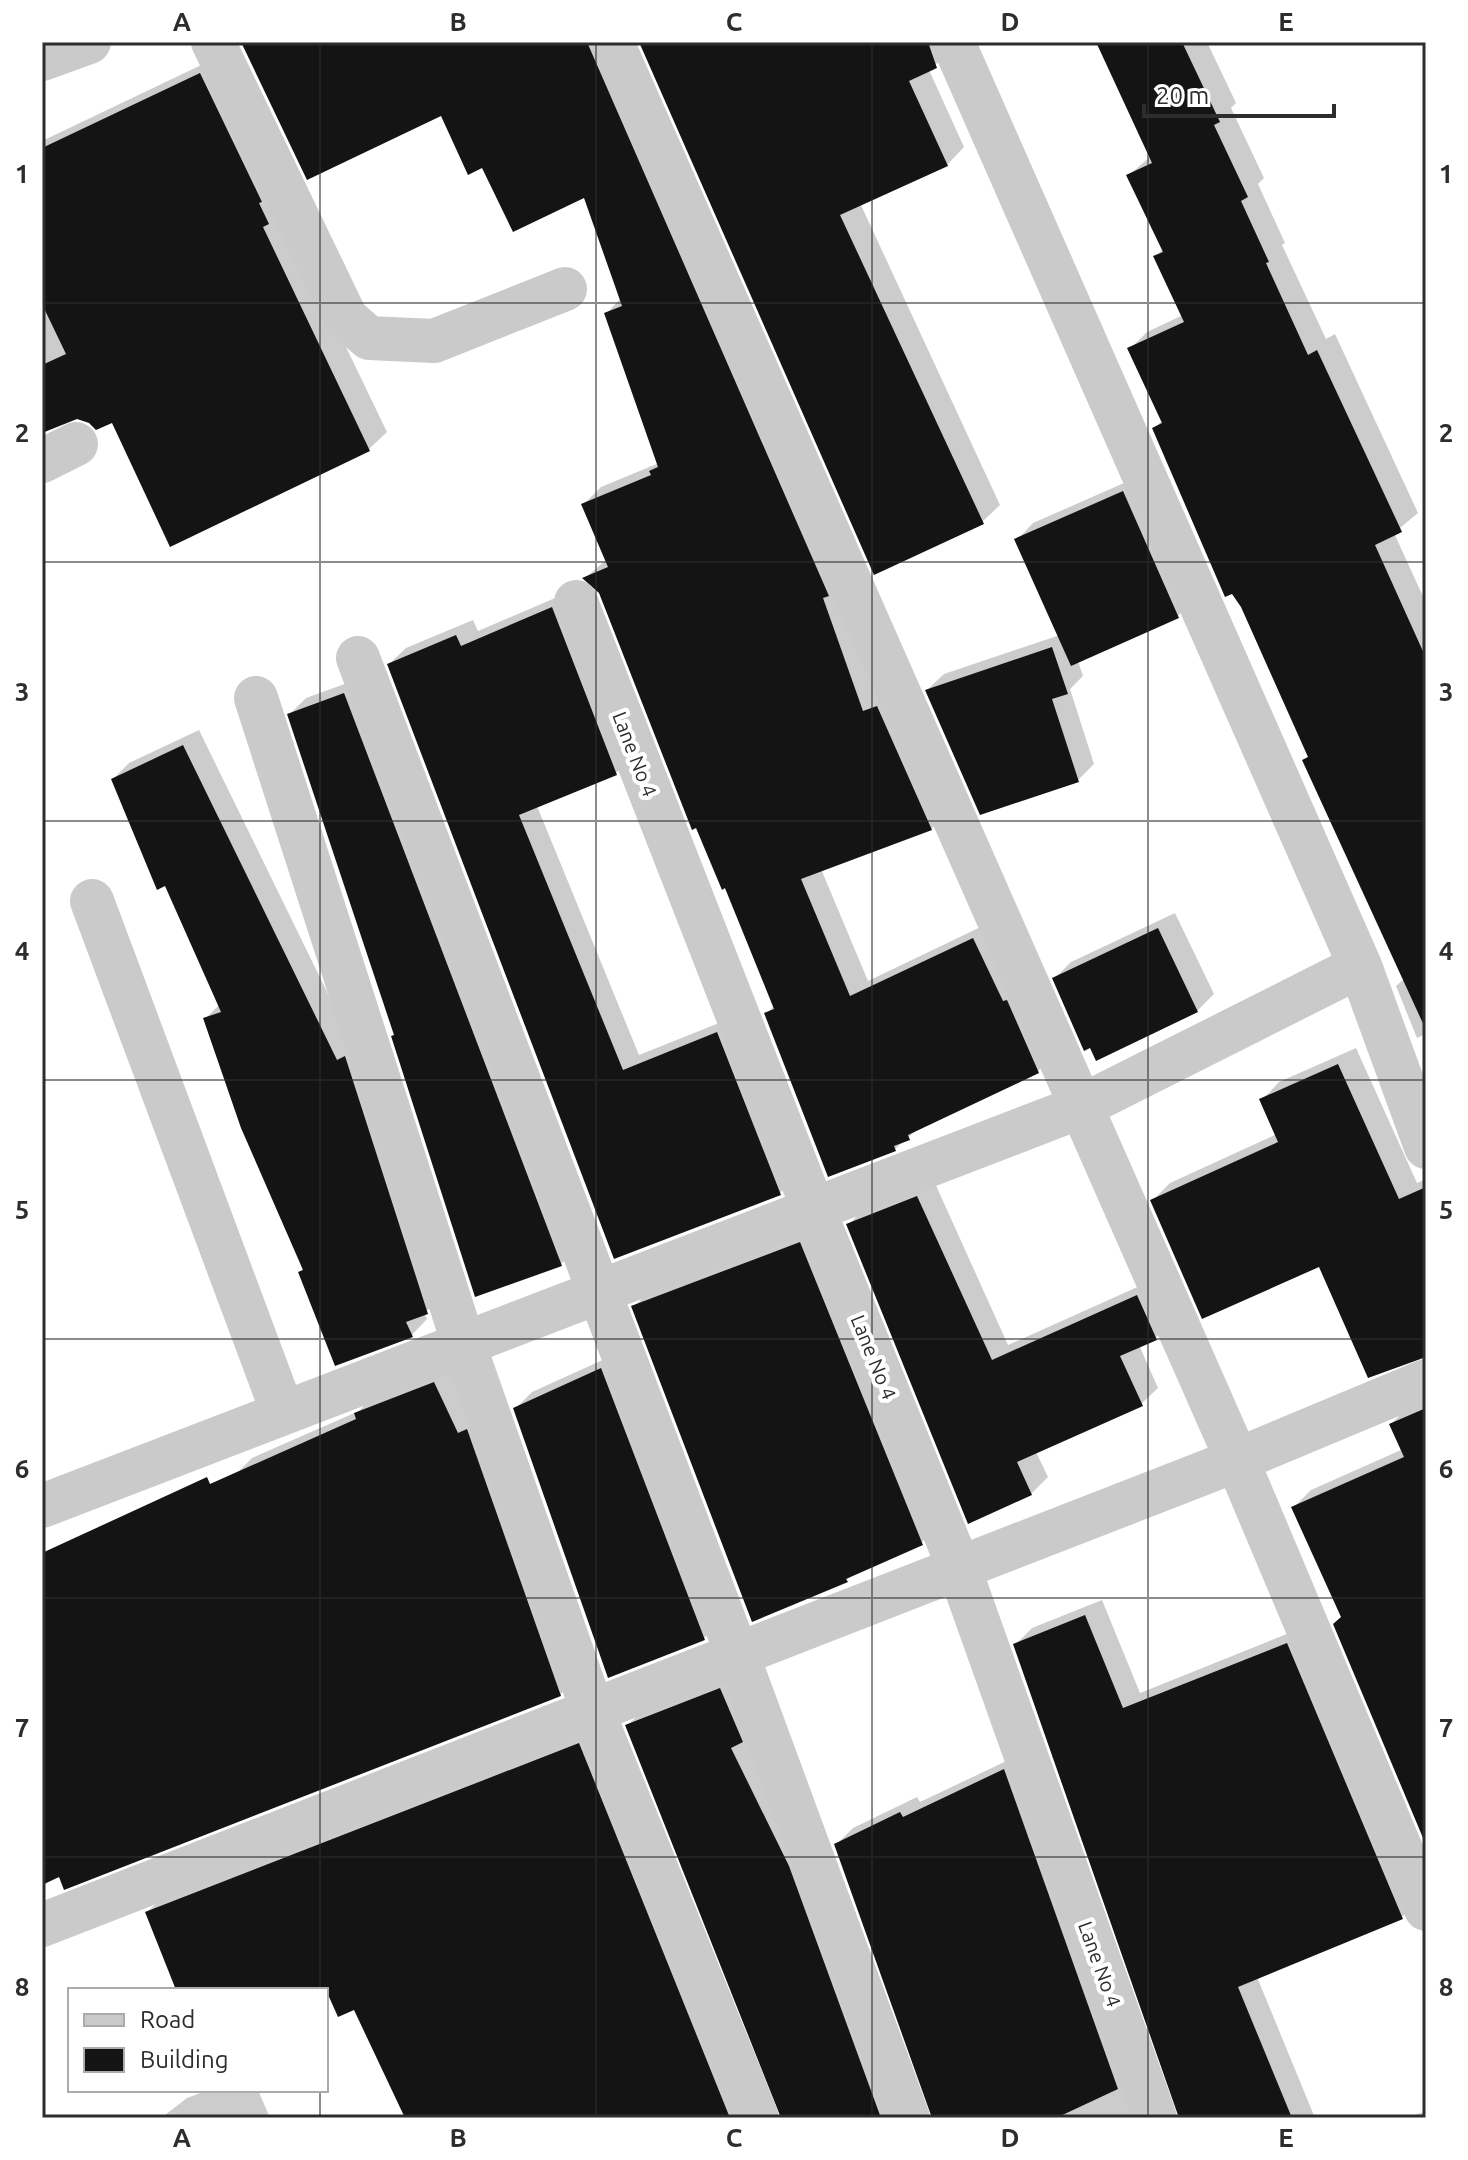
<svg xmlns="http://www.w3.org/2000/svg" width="1468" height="2160" font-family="Ubuntu,sans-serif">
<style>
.shadow{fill:#0003}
.building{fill:#141414}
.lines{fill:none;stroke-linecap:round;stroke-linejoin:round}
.minor{stroke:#cacaca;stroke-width:44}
.grid{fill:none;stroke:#2d2d2d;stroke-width:2;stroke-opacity:0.55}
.labels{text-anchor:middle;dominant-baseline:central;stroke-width:8;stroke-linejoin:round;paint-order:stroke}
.street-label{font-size:20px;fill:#2d2d2d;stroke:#fff}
.neatline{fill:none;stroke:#2d2d2d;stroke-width:3}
.grid-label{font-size:26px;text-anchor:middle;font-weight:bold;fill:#2d2d2d}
</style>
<rect width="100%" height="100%" fill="#fff"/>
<path class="shadow" d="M243,42H609L948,811L931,829L821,869L868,981L991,922L1055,1054L1038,1071L920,1127L895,1149L829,1175L766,1014L774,1006L601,592L585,578L607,559L584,504L601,487L659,463L606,314L621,298L585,196L483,166L442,113Z
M642,42H951L954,49L929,70L964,147L947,165L860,203L1000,505L982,522Z
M1098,42H1207L1236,103L1231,108L1264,178L1258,184L1285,243L1282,245L1326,339L1335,334L1418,513L1394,533L1426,603V1034L1417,1038L1396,986L1405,978L1305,760L1310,755L1243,606L1154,428L1163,420L1130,349L1147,332L1183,315L1156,256L1163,249L1129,175L1151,156Z
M218,57L280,210L387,432L369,449L171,544L112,420L77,417L42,432V141Z
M1140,476L1194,599L1178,616L1078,661L1083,676L1070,689L1094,764L1078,780L927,690L944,674L1060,635L1017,540L1033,523Z
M569,592L632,757L616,773L537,806L639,1055L734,1017L796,1177L780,1193L615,1257L389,664L406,648L473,620L478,631Z
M361,678L577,1248L561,1264L476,1295L396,1035L290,714L306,698Z
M199,730L353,1045L442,1297L424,1313L427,1319L412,1335L300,1272L304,1268L206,1018L220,1004L166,883L113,779L129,763Z
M1175,913L1214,994L1197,1011L1054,979L1071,962Z
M1356,1048L1417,1183L1426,1179V1355L1320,1265L1152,1201L1170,1183L1277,1134L1262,1100L1279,1082Z
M934,1181L1008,1345L1153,1280L1172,1322L1155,1338L1139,1345L1158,1388L1141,1404L1036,1452L1048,1477L1031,1494L849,1224L865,1208Z
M816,1227L938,1527L921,1543L853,1574L846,1580L634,1307L650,1290Z
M618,1353L720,1622L704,1638L515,1409L532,1392Z
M450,1367L576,1678L560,1695L42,1883V1559L238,1472L252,1458L359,1411L372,1397Z
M1426,1398V1840L1343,1617L1293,1508L1311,1490L1401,1450L1390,1425L1408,1407Z
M1102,1600L1140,1693L1304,1627L1419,1900L1402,1917L1257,1977L1315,2118H1181L1015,1645L1032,1628Z
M737,1673L907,2118H783L628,1725L644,1709Z
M595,1728L756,2118H408L355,2008L326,1985L313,1990H179L147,1912L164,1896Z
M1021,1754L1153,2118H934L836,1845L853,1828L917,1797L920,1802Z
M208,2090H258L270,2118H161L187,2098Z
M1426,2111V2118H1407Z"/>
<path class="building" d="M241,42H587L829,596L823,598L863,711L877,706L932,830L801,879L850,996L973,938L1003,1001L1007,1000L1039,1073L908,1135L910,1140L894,1146L896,1151L828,1177L764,1013L774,1009L725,888L722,890L696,828L692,830L599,593L582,578L608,567L581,504L651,475L649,471L658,467L604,313L622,306L584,198L513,232L482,168L468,175L441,116L307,180Z
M639,42H928L937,68L909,81L948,166L840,215L984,524L874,575Z
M1096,42H1182L1220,122L1214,125L1248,197L1241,201L1269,262L1266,263L1308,355L1317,350L1402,532L1375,545L1426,658V1030L1302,760L1308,757L1241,607L1232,594L1225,597L1152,428L1162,423L1127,348L1184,322L1153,256L1163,252L1126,175L1152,163Z
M200,73L262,202L259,203L269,224L263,227L370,451L170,547L112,423L96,430L89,423L77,419L42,433V365L66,354L42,304V148Z
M1123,491L1179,618L1071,666L1014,539Z
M552,607L617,775L519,815L623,1070L717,1032L781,1195L614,1259L387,664L456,635L461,646Z
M1052,647L1068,694L1052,699L1079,782L980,815L925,690Z
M344,693L562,1266L475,1297L391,1036L394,1035L287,714Z
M183,745L337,1060L345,1056L428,1314L406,1322L413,1337L335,1366L298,1272L303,1270L241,1128L203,1018L221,1012L165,886L157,890L111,779Z
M1158,928L1198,1012L1096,1061L1090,1048L1084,1051L1052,978Z
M1338,1064L1399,1199L1426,1187V1357L1368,1378L1319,1267L1202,1319L1150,1200L1278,1142L1259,1099Z
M917,1196L992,1360L1137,1295L1157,1340L1120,1356L1143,1406L1017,1462L1032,1495L968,1524L846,1224Z
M800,1242L923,1545L846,1579L848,1582L752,1622L631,1306Z
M601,1368L705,1640L608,1678L513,1408Z
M434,1382L458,1433L467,1429L561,1696L64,1890L59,1877L42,1885V1553L207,1477L210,1484L356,1419L354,1413Z
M1426,1408V1845L1333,1624L1341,1617L1291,1507L1404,1457L1389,1424Z
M1085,1615L1123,1708L1287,1643L1403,1919L1238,1987L1292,2118H1179L1013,1644Z
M720,1688L743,1742L731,1748L789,1866L881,2118H781L625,1725Z
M579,1743L730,2118H405L354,2010L338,2017L326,1990H176L145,1912Z
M1004,1769L1118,2089L1056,2118H932L834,1844L900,1812L903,1817Z"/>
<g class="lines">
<path class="minor" d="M213,42L346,318L369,338L434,341L565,289
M612,42L1237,1460L1426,1909
M953,42L1360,966L1426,1147
M42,59L89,42
M42,461L76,444
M576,602L813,1208L959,1568L1155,2118
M358,658L737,1654L908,2118
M256,698L464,1345L593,1712L757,2118
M92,901L283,1413
M42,1506L1080,1107L1360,966
M42,1925L1237,1460L1426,1381"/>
</g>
<path class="grid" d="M320,42V1990M596,42V2118M872,42V2118M1148,42V2118M42,303H1426M42,562H1426M42,821H1426M42,1080H1426M42,1339H1426M42,1598H1426M42,1857H1426M320,2090V2118"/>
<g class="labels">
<g class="street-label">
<text transform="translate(635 754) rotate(69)">Lane No 4</text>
<text transform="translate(874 1357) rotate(68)">Lane No 4</text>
<text transform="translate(1100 1964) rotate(70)">Lane No 4</text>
</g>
</g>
<rect width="1468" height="2160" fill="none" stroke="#ffffff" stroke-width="88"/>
<rect x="68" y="1988" width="260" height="104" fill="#ffffff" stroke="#ababab" stroke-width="2"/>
<rect x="84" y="2014" width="40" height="12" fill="#cacaca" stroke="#ababab" stroke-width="2"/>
<text x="140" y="2028" font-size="24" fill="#2d2d2d">Road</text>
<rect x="84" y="2048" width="40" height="24" fill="#141414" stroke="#ababab" stroke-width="2"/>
<text x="140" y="2068" font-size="24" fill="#2d2d2d">Building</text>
<path d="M1144 104v12h190v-12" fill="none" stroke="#2d2d2d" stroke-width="4"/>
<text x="1156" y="104" font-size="24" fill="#2d2d2d" stroke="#ffffff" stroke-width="6" paint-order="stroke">20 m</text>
<rect x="44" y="44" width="1380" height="2072" class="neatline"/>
<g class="grid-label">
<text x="182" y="31">A</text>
<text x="458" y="31">B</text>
<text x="734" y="31">C</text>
<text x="1010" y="31">D</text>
<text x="1286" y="31">E</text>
<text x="22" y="183">1</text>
<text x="1446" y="183">1</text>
<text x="22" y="442">2</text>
<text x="1446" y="442">2</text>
<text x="22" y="701">3</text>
<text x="1446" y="701">3</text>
<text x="22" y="960">4</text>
<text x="1446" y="960">4</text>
<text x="22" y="1219">5</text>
<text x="1446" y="1219">5</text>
<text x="22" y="1478">6</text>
<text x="1446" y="1478">6</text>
<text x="22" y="1737">7</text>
<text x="1446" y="1737">7</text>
<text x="22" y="1996">8</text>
<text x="1446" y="1996">8</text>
<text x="182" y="2147">A</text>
<text x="458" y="2147">B</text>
<text x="734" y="2147">C</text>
<text x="1010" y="2147">D</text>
<text x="1286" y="2147">E</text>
</g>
</svg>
